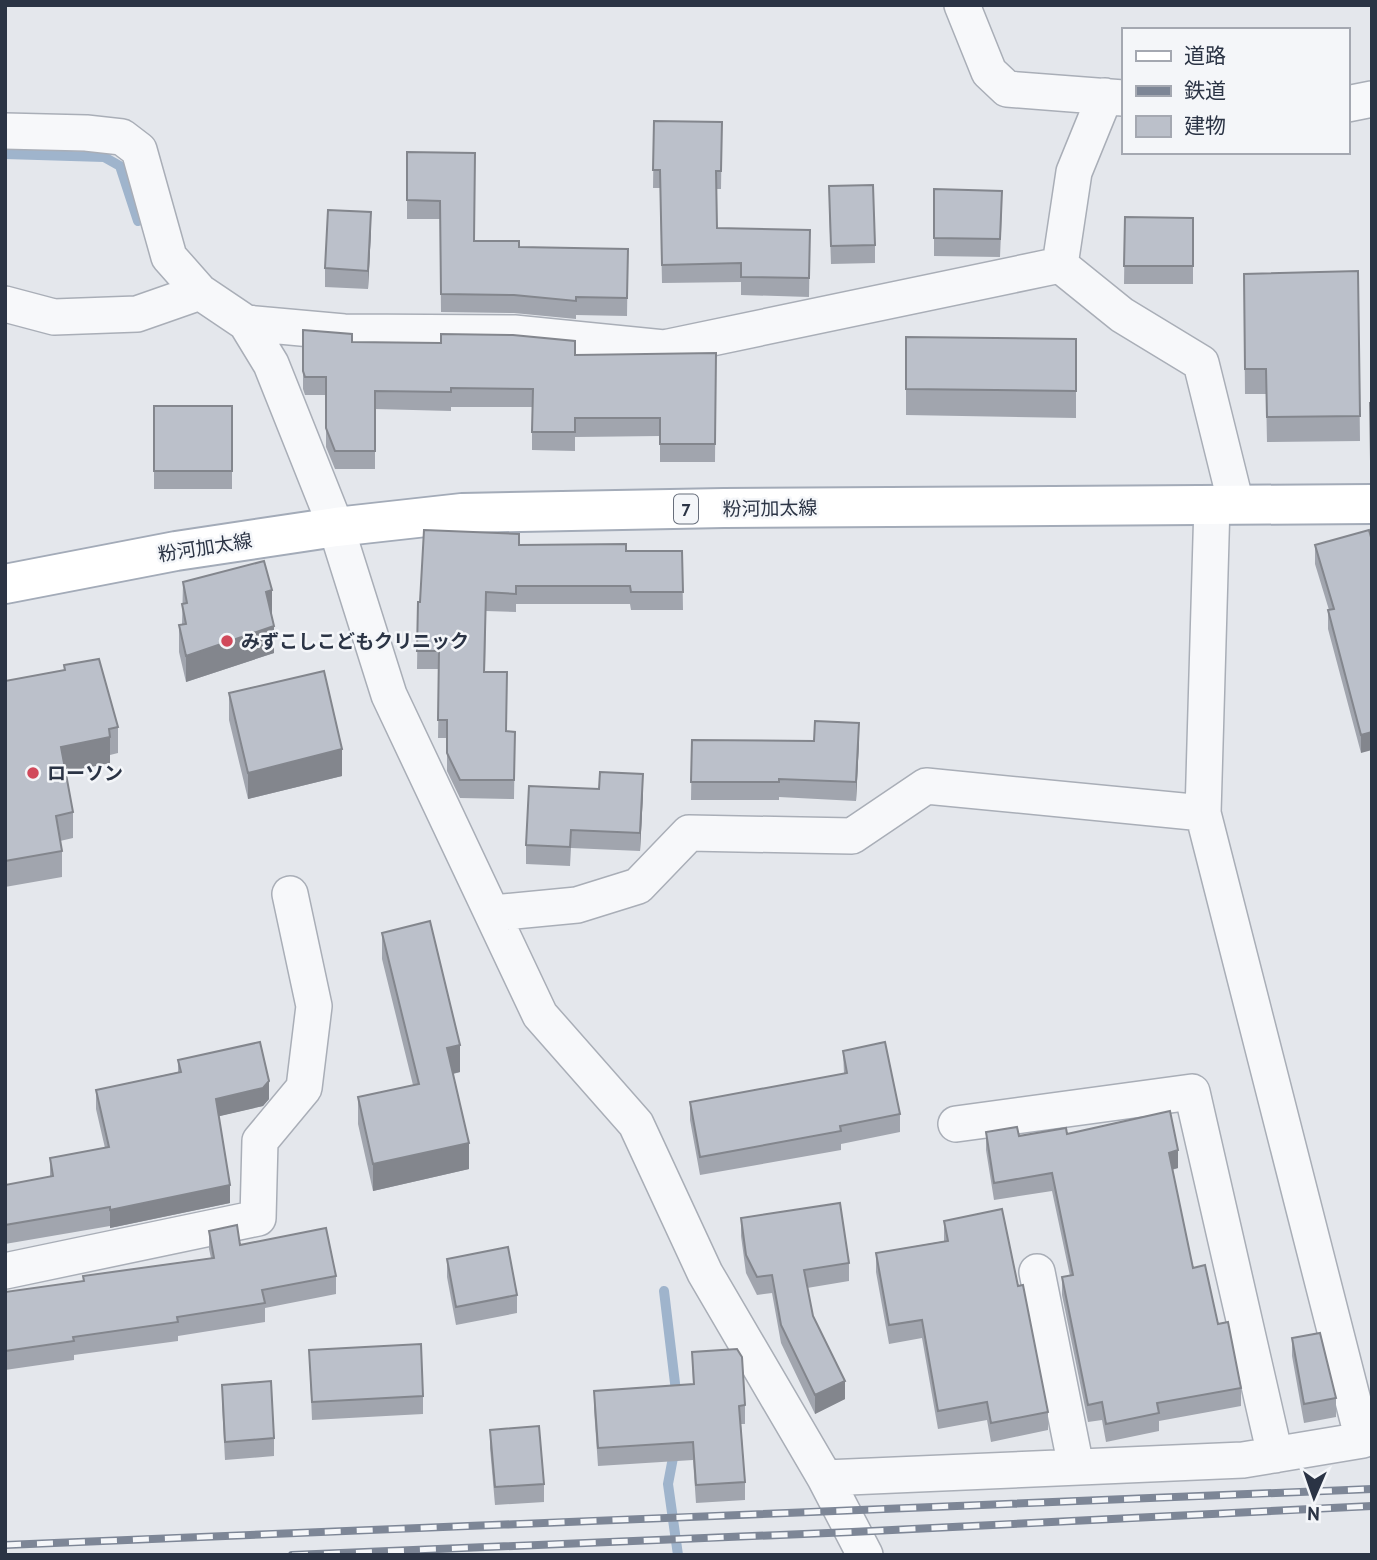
<svg xmlns="http://www.w3.org/2000/svg" width="1377" height="1560" font-family="'PT Sans','Noto Sans JP',sans-serif">
<style>
.lines{fill:none;stroke-linecap:round;stroke-linejoin:round}
.stream{stroke:#9fb4cc;stroke-width:10}
.street-casing{stroke:#a9aeb7;stroke-width:38}
.primary-casing{stroke:#a3abb8;stroke-width:42}
.street{stroke:#f7f8fa;stroke-width:35}
.primary{stroke:#fff;stroke-width:38}
.rail-casing{stroke:#7d8696;stroke-width:8}
.rail{stroke:#f4f6f9;stroke-width:5;stroke-dasharray:16;stroke-linecap:butt}
.wall{fill:#a1a5ae}
.shaded-wall{fill:#83868d}
.building{fill:#bbc0ca;stroke:#83868d;stroke-width:2}
.poi-dot{fill:#d1495b;stroke:#f4f6f9;stroke-width:2.5}
.labels{text-anchor:middle;dominant-baseline:central;stroke-width:5;stroke-linejoin:round;paint-order:stroke}
.shield{fill:#f4f6f9;stroke:#676e7b;stroke-width:2}
.shield-label{font-size:18px;font-weight:bold;fill:#2b3445}
.street-label{font-size:19px;fill:#2b3445;stroke:#f4f6f9}
.poi-label{font-size:19px;font-weight:bold;fill:#2b3445;stroke:#f4f6f9;text-anchor:start}
</style>
<rect width="100%" height="100%" fill="#e4e7ec"/>
<g class="lines">
<path class="stream" d="M5,154L104,157L120,166L138,221
M664,1291L677,1400
M675,1447L668,1484L678,1555"/>
<g class="street-casing">
<path id="street" d="M962,5L989,72L1007,89L1123,98
M1347,104L1372,99
M5,131L86,133L122,137L139,150L169,257L200,292L246,323L271,364L336,527L389,695L540,1015L636,1124L705,1273L825,1478L865,1555
M1060,265L1122,315L1201,363L1236,504
M1060,265L1074,172L1105,96
M5,304L54,317L137,314L200,292
M246,323L344,332L514,333L664,348L1060,265
M493,913L577,905L638,886L689,833L852,836L926,786L1203,813
M956,1124L1192,1092L1275,1455
M5,1271L258,1218L260,1141L304,1088L314,1006L290,894
M1037,1272L1076,1467
M825,1478L1243,1460L1363,1440L1203,813L1212,504"/>
</g>
<g class="primary-casing">
<path id="primary" d="M5,584L176,551L336,527L462,513L724,508L1372,504"/>
</g>
<use href="#street" class="street"/>
<use href="#primary" class="primary"/>
<g class="rail-casing">
<path id="rail" d="M5,1545L1372,1489
M292,1555L852,1532L1372,1506"/>
</g>
<use href="#rail" class="rail"/>
</g>
<path class="wall" d="M654,121L722,122L721,189H716L717,228L810,230L809,297L741,295V282L662,283L660,188H653Z
M407,152L474,241L519,247L628,249L627,316L576,315V319L514,313L441,312L440,219H407Z
M934,189L1002,209L1000,257L934,256Z
M829,205L875,245V263L831,264Z
M1125,217L1193,218V284H1124Z
M371,230L368,289L325,287V268Z
M1358,271L1360,441L1267,442L1266,394H1245L1244,299Z
M303,330L352,342L575,355L716,353L715,462H660V436L575,437V451L532,450V407H451V411L375,409V469H335L326,447V395H305L303,389Z
M906,337L1076,339V418L906,415Z
M154,406H232V489H154Z
M1372,541L1361,753L1328,629V610H1329L1315,564V545Z
M519,545L626,551H682L683,610H631L630,604H516V612L486,611L485,672L507,731L515,732L514,799L460,798L447,771V738H438L439,669H417L418,602H420Z
M183,582L272,617L274,653L186,682L179,652V625H182Z
M64,665L118,727V753L110,755V763L66,772L73,812V838L60,841L62,851V877L5,887V681L64,670Z
M229,693L342,776L248,799L229,720Z
M692,740L859,741L856,801L779,797V800H691Z
M643,793L640,851L571,848L570,866L526,864V845Z
M382,933L460,1072L453,1074L469,1169L373,1191L358,1124V1097L413,1085L382,959Z
M843,1051L900,1114V1132L841,1144V1150L700,1175L690,1120V1102L844,1074Z
M178,1060L269,1099L263,1106L219,1116L230,1203L110,1228V1226L5,1244V1185L50,1177V1158L105,1148L96,1109V1090L178,1072Z
M986,1132L1019,1136L1067,1134L1178,1168L1172,1170L1193,1268L1218,1324L1241,1388V1406L1159,1421V1431L1106,1442L1102,1420L1088,1422L1062,1295V1277L1070,1276L1052,1191L994,1200L986,1150Z
M741,1218L849,1263V1281L807,1288L813,1316L845,1399L815,1414L781,1343L772,1293L757,1295L746,1273L741,1236Z
M944,1221L1018,1286L1048,1412V1430L991,1442L987,1420L938,1429L922,1338L889,1344L876,1272V1253L944,1241Z
M209,1231L240,1245L336,1276V1294L265,1308V1322L178,1336V1341L74,1355V1360L5,1370V1292L83,1281V1276L211,1258L209,1249Z
M447,1259L517,1295V1313L456,1325L447,1277Z
M1292,1338L1336,1398V1417L1304,1423L1292,1356Z
M309,1350L423,1396V1414L312,1420Z
M692,1352L745,1405V1424H741L745,1482V1500L696,1503L693,1460L598,1466L594,1409V1391L693,1384Z
M222,1385L274,1438V1456L225,1460L222,1403Z
M490,1430L544,1484V1502L495,1505L490,1448Z"/>
<path class="shaded-wall" d="M371,212V230L368,289V271Z
M272,590V617L266,592Z
M274,626V653L186,682V656Z
M859,723V741L856,801V782Z
M1372,732V750L1361,753V735Z
M110,737V763L61,773V747Z
M342,749V776L248,799V773Z
M643,774V793L640,851V833Z
M460,1045V1072L447,1075V1048Z
M269,1081V1099L263,1106L216,1117V1099Z
M469,1143V1169L373,1191V1164Z
M1178,1150V1168L1169,1170V1153Z
M230,1185V1203L110,1228V1210Z
M845,1381V1399L815,1414V1395Z"/>
<path class="building" d="M654,121L722,122L721,171H716L717,228L810,230L809,278L741,277V263L662,265L660,170H653Z
M407,152L475,153L474,241H519V247L628,249L627,298L576,297V301L514,295L441,294L440,201L407,200Z
M873,185L875,245L831,246L829,186Z
M934,189L1002,191L1000,239L934,238Z
M328,210L371,212L368,271L325,268Z
M1125,217L1193,218V266H1124Z
M1358,271L1360,416L1267,417L1266,369H1245L1244,274Z
M303,330L352,334V342L441,343V334L513,335L575,341V355L716,353L715,444H660V418H575V432H532L533,389L451,388V392L375,391V451H335L326,428V377H305L303,371Z
M906,337L1076,339V391L906,389Z
M1370,403H1372V461H1371Z
M154,406H232V471H154Z
M424,530L519,534V545L626,544V551H682L683,592H631L630,586H516V594L486,592L484,672H507L506,731L515,732L514,780H460L447,753V720H438L439,651H417L418,602H420Z
M1369,530L1372,541V732L1361,735L1328,610L1334,609L1315,545Z
M264,561L272,590L266,592L274,626L186,656L179,625L186,624L182,604L187,603L183,582Z
M99,659L118,727L109,729L110,737L61,747L73,812L56,816L62,851L5,861V681L65,670L64,665Z
M324,671L342,749L248,773L229,693Z
M815,721L859,723L856,782L779,779V782H691L692,740L814,741Z
M600,772L643,774L640,833L571,830L570,847L526,845L529,786L599,789Z
M430,921L460,1045L447,1048L469,1143L373,1164L358,1097L419,1084L382,933Z
M260,1042L269,1081L263,1088L216,1099L230,1185L110,1210V1207L5,1225V1185L53,1176L50,1158L109,1147L96,1090L181,1072L178,1060Z
M885,1042L900,1114L840,1126L841,1131L700,1157L690,1102L847,1073L843,1051Z
M1170,1111L1178,1150L1169,1153L1193,1268L1205,1265L1218,1324L1228,1322L1241,1388L1157,1403L1159,1413L1106,1424L1102,1402L1088,1405L1062,1277L1073,1275L1052,1173L994,1183L986,1132L1017,1127L1019,1136L1066,1128L1067,1134Z
M840,1203L849,1263L804,1270L813,1316L845,1381L815,1395L781,1325L772,1275L757,1277L746,1255L741,1218Z
M1002,1209L1018,1286L1023,1285L1048,1412L991,1423L987,1402L938,1411L922,1320L889,1325L876,1253L948,1241L944,1221Z
M237,1225L240,1245L326,1228L336,1276L262,1290L265,1303L177,1317L178,1322L73,1337L74,1341L5,1351V1292L84,1281L83,1276L214,1258L209,1231Z
M508,1247L517,1295L456,1307L447,1259Z
M1320,1333L1336,1398L1304,1404L1292,1338Z
M421,1344L423,1396L312,1402L309,1350Z
M737,1349L742,1357L745,1405L739,1406L745,1482L696,1485L693,1442L598,1448L594,1391L694,1384L692,1352Z
M271,1381L274,1438L225,1442L222,1385Z
M539,1426L544,1484L495,1487L490,1430Z"/>
<g class="poi-dot">
<circle cx="227" cy="641" r="7"/>
<circle cx="33" cy="773" r="7"/>
</g>
<g class="labels">
<rect class="shield" x="674" y="494.5" width="24" height="29" rx="5"/>
<g class="shield-label">
<text x="686" y="509">7</text>
</g>
<g class="street-label">
<text transform="translate(770 508) rotate(-1)">粉河加太線</text>
<text transform="translate(205 547) rotate(-9)">粉河加太線</text>
</g>
<g class="poi-label">
<text x="241" y="641">みずこしこどもクリニック</text>
<text x="47" y="773">ローソン</text>
</g>
</g>
<rect width="1377" height="1560" fill="none" stroke="#2b3445" stroke-width="14"/>
<rect x="1122" y="28" width="228" height="126" fill="#f4f6f9" stroke="#a4a8b1" stroke-width="2"/>
<rect x="1136" y="51" width="35" height="10" fill="#ffffff" stroke="#a4a8b1" stroke-width="2"/>
<text x="1184" y="63" font-size="21" fill="#2b3445">道路</text>
<rect x="1136" y="86" width="35" height="10" fill="#7d8696" stroke="#a4a8b1" stroke-width="2"/>
<text x="1184" y="98" font-size="21" fill="#2b3445">鉄道</text>
<rect x="1136" y="116" width="35" height="21" fill="#bbc0ca" stroke="#a4a8b1" stroke-width="2"/>
<text x="1184" y="133" font-size="21" fill="#2b3445">建物</text>
<g transform="translate(1314 1497) rotate(182)" stroke="#f4f6f9" stroke-width="5" paint-order="stroke">
<path d="M0-5L12 26L0 18L-12 26Z" fill="#2b3445"/>
<text y="-10" font-size="19" font-weight="bold" text-anchor="middle" fill="#2b3445">N</text>
</g>
</svg>
